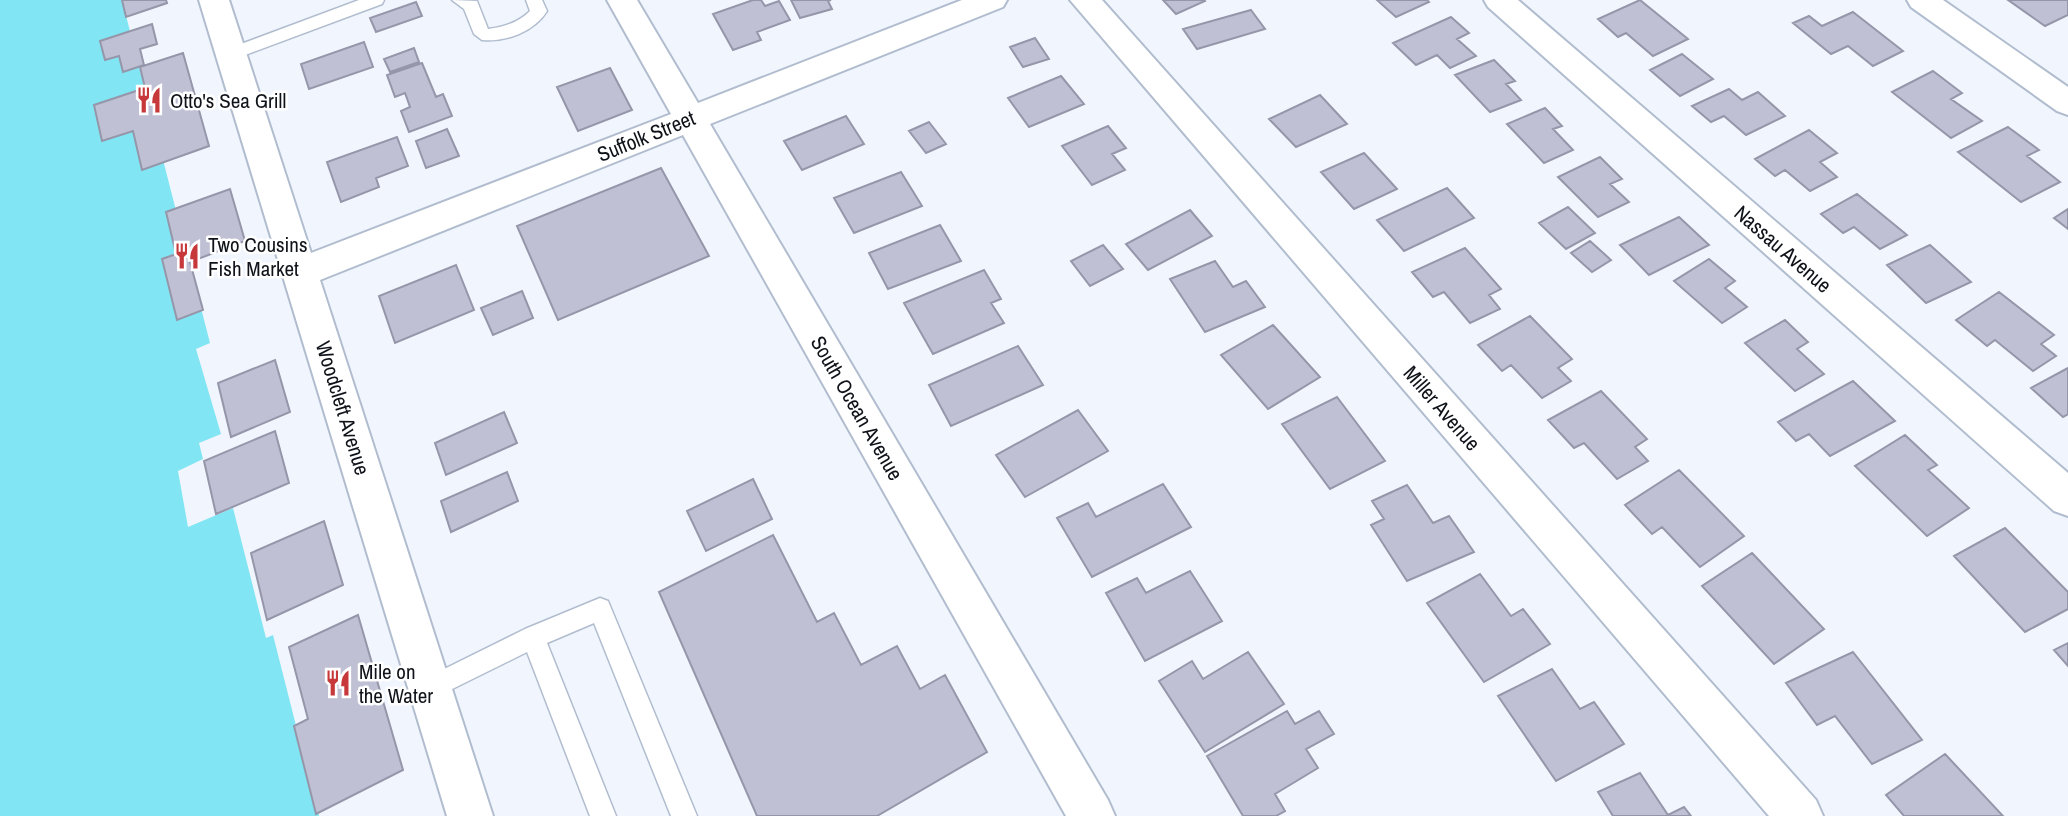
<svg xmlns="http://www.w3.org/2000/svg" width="2068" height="816" font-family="'Archivo Narrow',sans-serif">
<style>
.water{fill:#81e5f3}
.building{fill:#bfc0d4;stroke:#9596a9;stroke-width:2}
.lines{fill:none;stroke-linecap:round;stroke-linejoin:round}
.service-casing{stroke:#b1bdcf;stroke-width:3}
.minor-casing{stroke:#b1bdcf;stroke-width:4}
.service{fill:#fff;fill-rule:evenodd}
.minor{fill:#fff;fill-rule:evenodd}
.labels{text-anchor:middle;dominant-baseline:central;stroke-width:5;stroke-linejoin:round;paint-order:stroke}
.poi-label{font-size:21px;fill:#0f1319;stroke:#fff;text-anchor:start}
.street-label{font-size:21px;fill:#0f1319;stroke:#fff}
</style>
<rect width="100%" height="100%" fill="#f1f6fe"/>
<path class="water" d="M0,0H122L210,343L196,349L221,434L199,443L203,459L178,471L188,527L233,508L266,638L273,635L319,816H0Z"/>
<path class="building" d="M122,0H166L167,3L126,17Z
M753,0H761L765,6L779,1L790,20L757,32L761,40L733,50L713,14Z
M791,0H831L828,1L832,9L800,18Z
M1163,0H1204L1205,1L1176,14Z
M1377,0H1427L1429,2L1396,17Z
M1640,0L1688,39L1653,56L1626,33L1618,37L1598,19Z
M2008,0H2068V15L2045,26Z
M416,2L422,16L376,32L370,18Z
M1251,10L1265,29L1197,49L1183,29Z
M1853,12L1903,51L1873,66L1848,46L1831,54L1793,23L1809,16L1822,26Z
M1451,17L1469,33L1457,39L1476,56L1450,68L1437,55L1416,65L1393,43Z
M152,24L157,44L140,49L144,65L123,72L119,56L105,60L100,41Z
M1035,38L1049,59L1023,67L1010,47Z
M364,42L373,67L309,89L301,64Z
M414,48L419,62L390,72L384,59Z
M183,53L209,146L142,170L133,131L102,141L94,105L145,88L140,67Z
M1682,54L1713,79L1680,96L1650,70Z
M1494,60L1515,81L1506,84L1521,100L1490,112L1455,75Z
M422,63L436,97L443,94L452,116L409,132L401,111L410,107L405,93L395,97L387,75Z
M610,68L632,110L578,131L557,87Z
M1933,71L1962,93L1951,99L1982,121L1951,138L1892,92Z
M1061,76L1084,104L1029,127L1008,98Z
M1729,89L1742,100L1758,92L1785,116L1746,135L1724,116L1711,122L1692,106Z
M1320,95L1347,124L1296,147L1269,119Z
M1545,108L1562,126L1553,129L1573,150L1544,163L1507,124Z
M846,116L864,144L802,170L784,141Z
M929,122L946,144L926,153L909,131Z
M1108,126L1126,148L1112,154L1125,170L1092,185L1062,146Z
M2008,127L2039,150L2027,156L2060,182L2021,202L1958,152Z
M447,129L459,156L426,168L416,141Z
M1809,130L1837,153L1820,162L1837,177L1810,191L1785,170L1775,176L1755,159Z
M397,137L408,166L376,178L379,187L341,202L327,162Z
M1364,153L1397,189L1354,209L1321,172Z
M1600,157L1622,179L1610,184L1629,202L1598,217L1558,177Z
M661,168L709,256L558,320L517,226Z
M901,172L922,206L854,233L834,198Z
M1447,188L1474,218L1404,251L1377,220Z
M230,189L245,241L190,262L203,310L177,320L162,259L176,254L166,212Z
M1857,194L1907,235L1880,249L1854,227L1843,233L1821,214Z
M1568,207L1595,233L1566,249L1539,223Z
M2068,209V229L2054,218Z
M1190,210L1212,236L1148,270L1126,244Z
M1679,217L1709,245L1649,275L1620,245Z
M940,225L961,261L888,289L869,253Z
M1590,241L1611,260L1592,272L1571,253Z
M1103,245L1123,269L1090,286L1071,261Z
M1930,245L1971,282L1926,303L1887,265Z
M1465,248L1501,289L1489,295L1500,309L1470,323L1444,292L1433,297L1412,272Z
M1709,259L1735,281L1725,288L1747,307L1722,323L1674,281Z
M1215,261L1233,287L1246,281L1265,307L1205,332L1170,279Z
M456,265L474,310L395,343L379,296Z
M984,270L1001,299L991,303L1004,323L933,354L904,303Z
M522,291L533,318L493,335L481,308Z
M1999,292L2054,335L2041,344L2056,356L2033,371L1995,340L1987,346L1956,320Z
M1530,316L1572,359L1558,368L1571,381L1542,398L1511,365L1502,371L1478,345Z
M1785,320L1808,342L1797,349L1824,374L1795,391L1745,343Z
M1273,325L1320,377L1268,409L1221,355Z
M1018,346L1043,385L951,426L929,385Z
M275,360L290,412L231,437L218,383Z
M2068,368V414L2063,417L2031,388Z
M1853,381L1895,421L1830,456L1809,434L1796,441L1778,422Z
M1601,391L1647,439L1635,447L1648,461L1617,479L1584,443L1574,448L1548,420Z
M1337,397L1385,461L1330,489L1282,424Z
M1078,410L1108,451L1025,497L996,455Z
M504,412L517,443L446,475L435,443Z
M275,431L289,483L216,514L204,461Z
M1905,435L1937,465L1928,470L1969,508L1927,536L1855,466Z
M1679,470L1744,536L1700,567L1662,527L1652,534L1625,505Z
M507,472L518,501L451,532L441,501Z
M753,479L772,519L706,551L687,511Z
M1163,484L1191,527L1092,577L1057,518L1088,503L1096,517Z
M1407,485L1433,523L1449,516L1474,552L1407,581L1371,525L1384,519L1372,501Z
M324,521L343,585L267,620L251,553Z
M2005,528L2068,592V609L2025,632L1954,556Z
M773,535L817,622L834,613L861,665L897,646L920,689L945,675L987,752L877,816H757L659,592Z
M1752,553L1824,629L1774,664L1702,586Z
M1190,571L1222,621L1145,661L1106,593L1137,578L1146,593Z
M1480,574L1511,616L1523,609L1550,644L1484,682L1427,603Z
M358,615L403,770L316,814L294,726L308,719L289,647Z
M2068,643V666L2054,650Z
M1248,652L1284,704L1205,752L1159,681L1192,661L1203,679Z
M1853,652L1922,740L1872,764L1835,716L1817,725L1786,683Z
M1552,669L1580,709L1594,702L1624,744L1556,781L1498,696Z
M1287,711L1295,724L1319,711L1334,734L1306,749L1318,768L1275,794L1285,811L1276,816H1243L1207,756Z
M1945,754L2003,816H1904L1886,795Z
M1640,773L1668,815L1684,807L1691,816H1613L1598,792Z"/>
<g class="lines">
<g class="service-casing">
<path id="service" d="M359,0H384L382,4L237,58L231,60L222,54L225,50Z
M452,0L477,1L488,29C505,27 519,22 530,11L526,0H542L547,11C534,32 506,42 482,40L474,34L464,9Z
M600,598L608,601L697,816H671L594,623L547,643L616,816H590L527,652L438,696L430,700L422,696L418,688L422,680L525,629Z"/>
</g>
<g class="minor-casing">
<path id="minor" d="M199,0H229L311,253L671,114L607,0H637L698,103L962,0H1007L1003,7L710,124L1108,800L1115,816H1066L683,135L320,280L493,816H447Z
M1070,0H1102L1816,800L1823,816H1769Z
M1484,0H1518L2068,473V516L2054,511L1488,7Z
M1907,0H1943L2068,87V115L2057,111L1911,7Z"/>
</g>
<use href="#service" class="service"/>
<use href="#minor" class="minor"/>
</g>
<defs>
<g id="restaurant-bare" transform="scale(2.1)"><path d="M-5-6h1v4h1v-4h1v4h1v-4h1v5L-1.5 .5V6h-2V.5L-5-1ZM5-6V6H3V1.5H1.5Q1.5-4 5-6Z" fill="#c7383b" stroke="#fff" stroke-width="2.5" paint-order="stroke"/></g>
</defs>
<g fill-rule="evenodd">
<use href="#restaurant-bare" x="149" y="100"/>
<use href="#restaurant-bare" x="187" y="256"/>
<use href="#restaurant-bare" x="338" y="683"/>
</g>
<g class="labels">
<g class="poi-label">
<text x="170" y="100">Otto's Sea Grill</text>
<text x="208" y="244">Two Cousins<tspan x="208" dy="24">Fish Market</tspan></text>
<text x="359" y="671">Mile on<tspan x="359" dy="24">the Water</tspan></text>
</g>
<g class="street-label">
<text transform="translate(646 136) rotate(-22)">Suffolk Street</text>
<text transform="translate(1783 249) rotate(41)">Nassau Avenue</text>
<text transform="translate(343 408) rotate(73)">Woodcleft Avenue</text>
<text transform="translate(857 408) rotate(60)">South Ocean Avenue</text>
<text transform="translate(1442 408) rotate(49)">Miller Avenue</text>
</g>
</g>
</svg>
